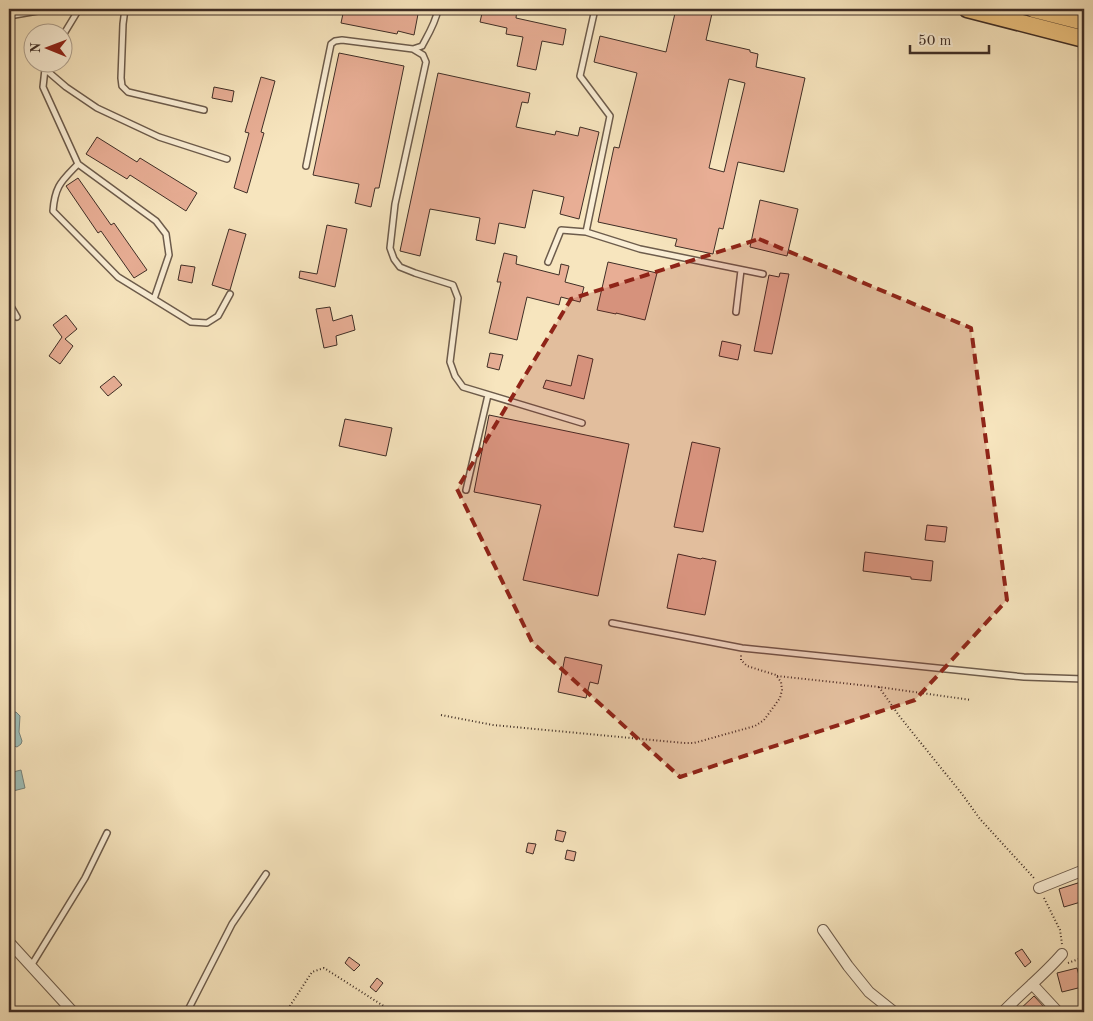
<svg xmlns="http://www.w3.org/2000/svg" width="1093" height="1021" font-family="'Old Standard TT',serif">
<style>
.water{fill:#9ebeb7;stroke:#78847d}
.building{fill:#e8ae95;stroke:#3f2e26;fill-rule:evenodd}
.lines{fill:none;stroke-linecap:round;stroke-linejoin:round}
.lane-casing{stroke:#6d5c4c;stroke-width:8}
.street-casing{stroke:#6d5c4c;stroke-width:12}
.primary-casing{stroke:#3f2e26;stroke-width:19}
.path{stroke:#3f2e26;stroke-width:2;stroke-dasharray:1 2.5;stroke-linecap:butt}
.lane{stroke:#faeed5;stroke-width:5}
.street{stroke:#faeed5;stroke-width:10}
.primary{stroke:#ecc27f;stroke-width:16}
.marked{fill:#8f2418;fill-opacity:0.2;stroke:#8f2418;stroke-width:4;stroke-dasharray:10 6;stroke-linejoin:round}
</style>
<rect width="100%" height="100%" fill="#f7e5be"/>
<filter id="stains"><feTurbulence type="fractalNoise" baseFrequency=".004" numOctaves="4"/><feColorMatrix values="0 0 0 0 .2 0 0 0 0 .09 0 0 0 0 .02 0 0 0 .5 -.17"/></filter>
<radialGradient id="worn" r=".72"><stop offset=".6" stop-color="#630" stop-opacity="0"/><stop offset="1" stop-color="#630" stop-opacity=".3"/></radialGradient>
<path class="water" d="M16,712L20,716L19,732L22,741L21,744L17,747L11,745V735L9,730V713Z
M21,770L25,788L9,792V773Z"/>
<path class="building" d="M344,9H419L414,35L398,31L397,34L341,23Z
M483,9H517L516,18L566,29L563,45L542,41L536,70L517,66L523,37L506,34L507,28L480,22Z
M676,9H713L706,40L750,50V52L758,54L756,67L805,78L784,172L738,162L723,229L719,228L713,254L675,246L677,239L598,222L614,147L619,148L637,73L594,62L600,36L666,52ZM729,79L745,83L724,172L709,168Z
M339,53L404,66L379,188H375L371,207L355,203L359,184L313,175Z
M438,73L530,93L528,103L522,102L516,127L555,135L556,131L578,136L580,127L599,132L579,219L560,214L564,197L533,190L525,228L499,223L495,244L476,240L480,218L430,209L420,256L400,251Z
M261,77L275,81L261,132L264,133L247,193L234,188L249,133L245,132Z
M214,87L234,91L232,102L212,98Z
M97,137L137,162L140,158L197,193L186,211L130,175L127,179L86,154Z
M78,178L111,225L114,223L147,270L134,278L101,231L98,233L66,186Z
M760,200L798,209L787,256L750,247Z
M327,225L347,229L335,287L299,278L300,271L317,274Z
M229,229L246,234L230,290H228L212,285Z
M504,253L517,256L516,264L559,275L561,264L569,266L565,282L584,287L580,302L561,297L559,305L527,297L517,340L489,333L501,282H497Z
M608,262L657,273L645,320L616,313V314L597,310Z
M181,265L195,267L192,283L178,280Z
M780,273L789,274L772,354L754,351L769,275L779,277Z
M330,307L333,321L352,315L355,330L336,336L337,345L324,348L316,309Z
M66,315L77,329L65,339L73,346L60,364L49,356L62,337L53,325Z
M722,341L741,345L738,360L719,356Z
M490,353L503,355L499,370L487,367Z
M578,355L593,359L584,399L543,388L546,380L571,386Z
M114,376L122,385L108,396L100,387Z
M489,415L629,444L598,596L523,580L541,505L474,492Z
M345,419L392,428L386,456L339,446Z
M692,442L720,448L703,532L674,527Z
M927,525L947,527L945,542L925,540Z
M865,552L933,561L931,581L911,579V577L863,571Z
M678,554L701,559L702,558L716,561L705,615L667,608Z
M565,657L602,665L598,684L590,682L586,698L558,692Z
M557,830L566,832L563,842L555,840Z
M528,843L536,844L533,854L526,852Z
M567,850L576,852L574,861L565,859Z
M1084,881V901L1064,907L1059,889Z
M1022,949L1031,962L1025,967L1015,953Z
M349,957L360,965L354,971L345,963Z
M1077,968L1082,987L1062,992L1057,973Z
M377,978L383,983L376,992L370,987Z
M1034,996L1046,1009L1042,1012H1017Z"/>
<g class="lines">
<g class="lane-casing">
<path id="lane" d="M125,9L123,24L121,78L122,86L128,92L204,110
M595,9L580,76L610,116L586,232L640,249L763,274
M9,16L49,9
M62,37L79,9
M413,49L422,46C428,35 436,22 438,9
M49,62L45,69L43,87L78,164C62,181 55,185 53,211L118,277L191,322L207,323L218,316L230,294
M45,69L66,87L97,108L159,137L227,159
M78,164L156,221L166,234L169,255L154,299
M306,166L331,44L335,41L342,40L413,49L423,55L426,62L395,204L390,248L394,259L400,267L415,273L453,285L458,298L450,362L455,376L463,387L582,423
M548,262L561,230L586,232
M9,303L17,317
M736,312L741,270
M466,490L488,395
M612,623L742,648L1024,677L1084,679
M31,966L85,878L107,833
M187,1012L232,924L266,874"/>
</g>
<g class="street-casing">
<path id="street" d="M1039,888L1084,870
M823,930L848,966L869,992L894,1012
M9,942L73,1012
M1032,984L1058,1012
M1003,1012C1022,992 1044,975 1062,954"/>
</g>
<g class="primary-casing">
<path id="primary" d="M967,9L1084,39
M1033,9L1084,22"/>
</g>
<path class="path" d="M777,676L879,687L971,700
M879,687L900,717L962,794L980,819L1034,878
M441,715L493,725L684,743H694L755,726L764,720L780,698L782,690L781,682L776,675L747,666L741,660V655
M1044,898L1060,930L1062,944
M1068,963L1084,957
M286,1012L312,972L324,968L393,1012"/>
<use href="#lane" class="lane"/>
<use href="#street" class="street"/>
<use href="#primary" class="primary"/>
</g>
<path class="marked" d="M759,239L971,328L1007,600L915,700L680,777L532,642L457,489L571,299Z"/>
<rect width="1093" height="1021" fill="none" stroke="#f7e5be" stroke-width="30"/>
<rect x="10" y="10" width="1073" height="1001" fill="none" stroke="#3f2e26" stroke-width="2.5"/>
<rect x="15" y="15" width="1063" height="991" fill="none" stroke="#3f2e26"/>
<g transform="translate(48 48) rotate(271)"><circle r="24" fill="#faeed5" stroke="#afa18f"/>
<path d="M0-4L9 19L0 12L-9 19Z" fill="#8f2418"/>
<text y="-8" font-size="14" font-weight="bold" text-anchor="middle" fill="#3f2e26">N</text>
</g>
<path d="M910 45v8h79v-8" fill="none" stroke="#3f2e26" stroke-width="2.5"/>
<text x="918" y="45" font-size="15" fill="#3f2e26" stroke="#faeed5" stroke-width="4" paint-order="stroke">50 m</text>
<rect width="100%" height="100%" filter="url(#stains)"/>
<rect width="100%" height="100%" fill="url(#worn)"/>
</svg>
